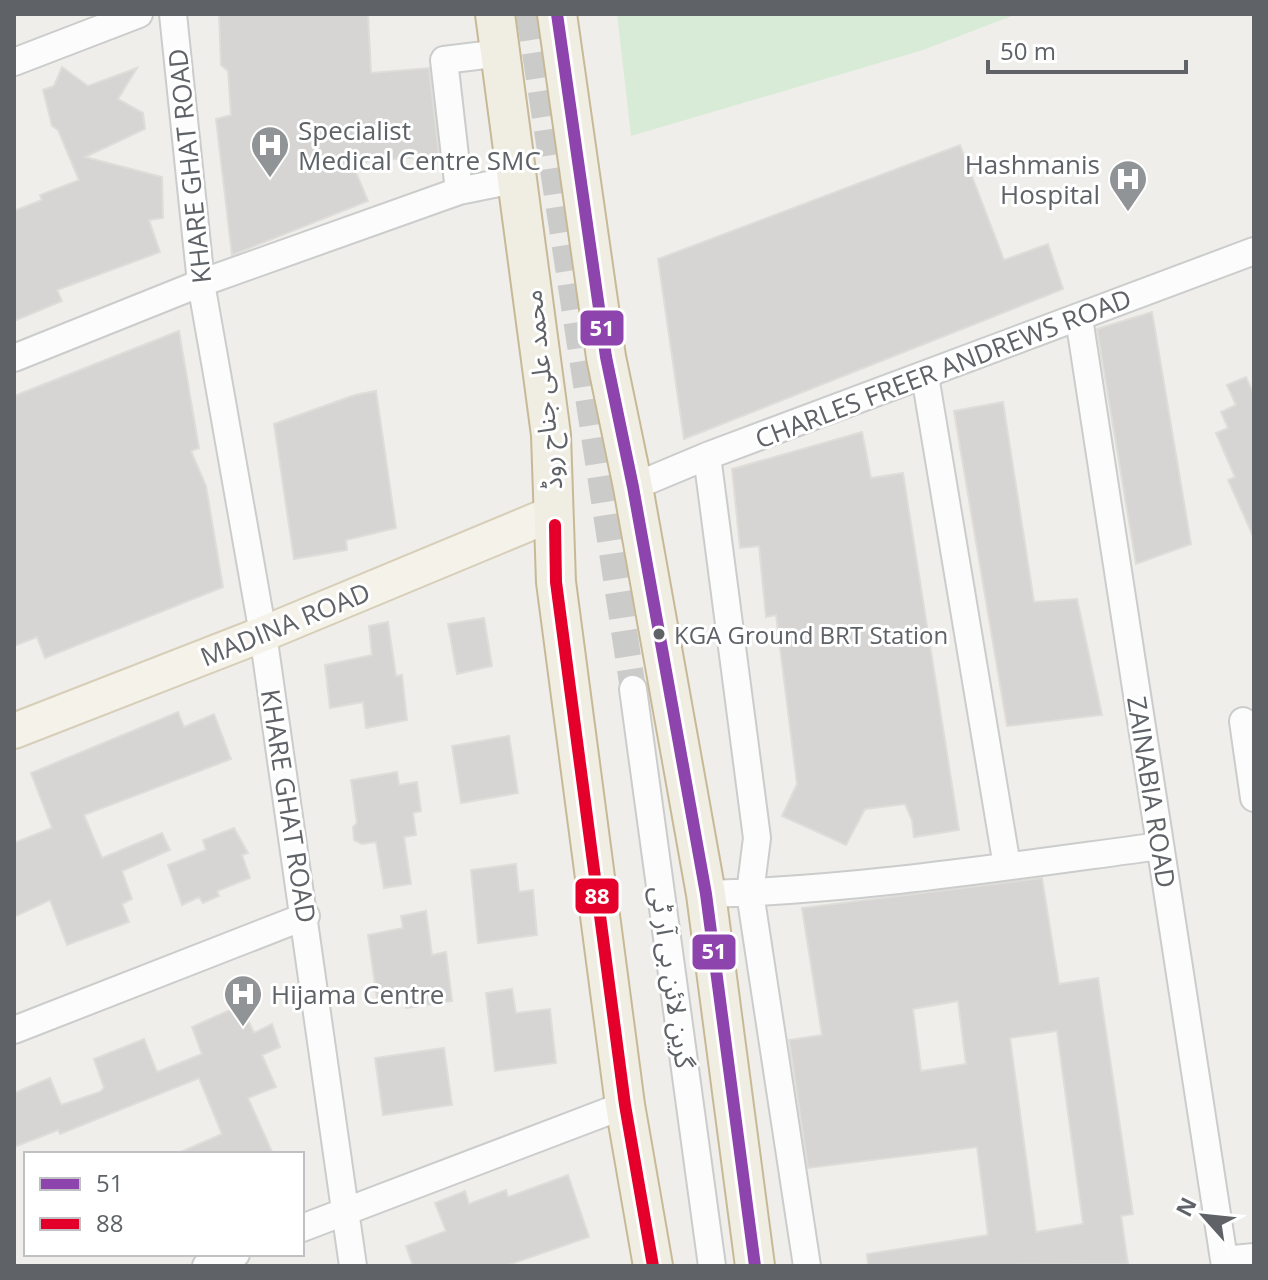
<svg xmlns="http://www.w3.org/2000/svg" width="1268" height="1280" font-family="'Open Sans','Noto Sans Arabic',sans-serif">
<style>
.green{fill:#d8ebd6}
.building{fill:#d6d5d3;stroke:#deddd9;stroke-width:2;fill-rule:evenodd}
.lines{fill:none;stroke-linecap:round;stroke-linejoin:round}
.minor-tunnel{stroke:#cbcbca;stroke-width:26;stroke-dasharray:26 13;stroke-linecap:butt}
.minor-casing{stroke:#cbcccc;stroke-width:30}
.major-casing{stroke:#d7ceb8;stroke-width:38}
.highway-casing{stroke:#c8b996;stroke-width:42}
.minor{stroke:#fdfcfc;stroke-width:26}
.major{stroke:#f4f2e9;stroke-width:34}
.highway{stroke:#f0ede3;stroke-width:38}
.bus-1-casing{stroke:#fff;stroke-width:18}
.bus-2-casing{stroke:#fff;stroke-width:18}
.bus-1{stroke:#8e44ad;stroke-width:12}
.bus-2{stroke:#e4002b;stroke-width:12}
.bus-dot{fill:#5f6368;stroke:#fff;stroke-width:3}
.labels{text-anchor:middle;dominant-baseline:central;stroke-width:6;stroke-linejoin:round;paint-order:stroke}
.bus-label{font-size:24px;fill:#5f6368;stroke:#fff;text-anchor:start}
.poi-label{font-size:26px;fill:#5f6368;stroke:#fff;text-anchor:start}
.street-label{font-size:26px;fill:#5f6368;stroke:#fff}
.line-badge{stroke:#fff;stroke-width:3}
.badge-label{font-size:22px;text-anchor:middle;font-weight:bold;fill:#fff}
</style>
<rect width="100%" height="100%" fill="#efeeea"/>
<path class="green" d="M617,14H1017L923,50L631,136Z"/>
<path class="building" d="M219,14H368L371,73L429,68L439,155L352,163L368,201L232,255L216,119L231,115L228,71L221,65Z
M62,67L88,86L137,68L118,99L143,113L145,129L85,157L162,177L163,218L149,220L160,252L57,290L62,301L14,321V211L42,200L40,195L79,180L58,130L52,126L43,90L54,86Z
M960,145L1004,260L1048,244L1063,289L684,439L658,259Z
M1152,312L1191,544L1136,564L1097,329Z
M179,331L199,448L191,451L206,486L223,587L45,658L37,637L14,646V396Z
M1246,377L1254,395V538L1228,480L1235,477L1216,433L1228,428L1221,412L1236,405L1227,385Z
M376,391L396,528L346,540L347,550L294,559L274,424L355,395Z
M1003,402L1034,602L1077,599L1102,715L1007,726L954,411Z
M862,432L871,478L903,473L959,830L914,837L912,820L905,804L865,809L846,845L782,816L797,784L776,615L766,617L759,546L740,548L732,469Z
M484,618L492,666L457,674L448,624Z
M388,622L396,676L402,675L407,720L366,728L363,702L330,708L325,665L372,655L369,626Z
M178,712L184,727L214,714L231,759L84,815L102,858L162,833L170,850L122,871L132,899L122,904L129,922L67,945L50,900L14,917V843L52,828L31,773Z
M509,736L518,793L461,803L452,746Z
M397,772L399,785L417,782L421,811L413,813L416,835L404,837L411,884L384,888L376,842L362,844L354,840L353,827L357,823L351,780Z
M234,828L248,853L242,855L250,878L217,891L219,896L203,903L199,897L182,905L168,865L206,850L203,840Z
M516,864L519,892L533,890L537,935L478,943L471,870Z
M1042,878L1059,984L1098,978L1133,1214L1121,1216L1128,1264L868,1266L867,1254L988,1235L977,1147L808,1168L789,1040L822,1035L802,908ZM958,1001L966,1064L921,1071L913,1009ZM1057,1031L1083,1224L1036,1232L1010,1038Z
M426,911L432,955L446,952L452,1001L406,1008L405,994L377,998L368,935L403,928L401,916Z
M512,989L516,1013L550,1009L556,1063L495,1071L486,993Z
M241,1005L254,1033L272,1024L280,1047L262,1055L276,1087L248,1098L273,1154H176L222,1134L199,1078L60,1134L58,1130L14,1147V1093L50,1078L61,1105L100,1092L104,1088L94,1059L144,1039L157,1072L202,1054L192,1027Z
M444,1048L452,1105L383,1115L375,1058Z
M568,1175L589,1237L505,1266H413L406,1246L446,1231L435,1203L465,1191L469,1204L506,1190L508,1197Z"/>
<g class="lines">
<path class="minor-tunnel" d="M529,14L633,689"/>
<g class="minor-casing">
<path id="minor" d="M173,14L201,283L263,634L353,1266
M14,62L139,14
M459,191L444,60L501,53
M1079,318L1225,1266
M14,358L201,283L459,191L518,179
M925,376L1007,866
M707,456L757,838L750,893L807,1266
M633,487L707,456L1254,251
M633,689L712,1266
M1243,721L1254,798
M706,894C857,890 1010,866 1160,846
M14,1030L306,916
M302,1228L625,1105
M1224,1260L1254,1257
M206,1266L236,1254"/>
</g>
<g class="major-casing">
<path id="major" d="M14,731L263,634L554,513"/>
</g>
<g class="highway-casing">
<path id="highway" d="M495,14L551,435L556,582L625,1105L653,1266
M557,14L606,357L633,487L706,894L755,1266"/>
</g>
<use href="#minor" class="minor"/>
<use href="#major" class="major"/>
<use href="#highway" class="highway"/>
<g class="bus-1-casing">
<path id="bus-1" d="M557,14L606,357L633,487L706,894L755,1266"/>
</g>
<g class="bus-2-casing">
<path id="bus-2" d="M555,525L556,582L625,1105L653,1266"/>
</g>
<use href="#bus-1" class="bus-1"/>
<use href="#bus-2" class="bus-2"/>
</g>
<defs>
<g id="hospital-pin" transform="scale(2)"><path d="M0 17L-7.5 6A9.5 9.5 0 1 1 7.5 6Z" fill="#919496" stroke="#fff"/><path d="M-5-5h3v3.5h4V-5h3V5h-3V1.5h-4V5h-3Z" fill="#fff"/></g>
</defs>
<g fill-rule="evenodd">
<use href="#hospital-pin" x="270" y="145"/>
<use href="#hospital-pin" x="1128" y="179"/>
<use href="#hospital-pin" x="243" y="994"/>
</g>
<circle class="bus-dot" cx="659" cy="634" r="7"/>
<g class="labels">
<g class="bus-label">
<text x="674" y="634">KGA Ground BRT Station</text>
</g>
<g class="poi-label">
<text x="298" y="130">Specialist<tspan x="298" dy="30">Medical Centre SMC</tspan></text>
<text x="1100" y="164" text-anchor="end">Hashmanis<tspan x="1100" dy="30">Hospital</tspan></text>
<text x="271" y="994">Hijama Centre</text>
</g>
<g class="street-label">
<text transform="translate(189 166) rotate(-96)">KHARE GHAT ROAD</text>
<text transform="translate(943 368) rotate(-21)">CHARLES FREER ANDREWS ROAD</text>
<text transform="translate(542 390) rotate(-96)">محمد علی جناح روڈ</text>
<text transform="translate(285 624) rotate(-22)">MADINA ROAD</text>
<text transform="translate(1152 792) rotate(81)">ZAINABIA ROAD</text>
<text transform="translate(289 806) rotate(81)">KHARE GHAT ROAD</text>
<text transform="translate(673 977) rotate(82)">گرین لائن بی آر ٹی</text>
</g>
</g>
<g class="line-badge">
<rect x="579" y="309" width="46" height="38" rx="8" fill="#8e44ad"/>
<rect x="574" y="877" width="46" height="38" rx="8" fill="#e4002b"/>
<rect x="691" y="933" width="46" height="38" rx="8" fill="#8e44ad"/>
</g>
<g class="badge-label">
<text x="602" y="336">51</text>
<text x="597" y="904">88</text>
<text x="714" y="959">51</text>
</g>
<rect width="1268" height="1280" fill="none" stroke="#5f6368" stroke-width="32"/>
<rect x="24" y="1152" width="280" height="104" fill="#ffffff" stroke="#bfc1c3" stroke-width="2"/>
<rect x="40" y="1178" width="40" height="12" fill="#8e44ad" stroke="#bfc1c3" stroke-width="2"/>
<text x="96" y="1192" font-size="24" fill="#5f6368">51</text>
<rect x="40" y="1218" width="40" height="12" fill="#e4002b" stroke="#bfc1c3" stroke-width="2"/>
<text x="96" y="1232" font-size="24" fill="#5f6368">88</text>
<g transform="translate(1204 1216) rotate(297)" stroke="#ffffff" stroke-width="6" paint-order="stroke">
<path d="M0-6L14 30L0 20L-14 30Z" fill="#5f6368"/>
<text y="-12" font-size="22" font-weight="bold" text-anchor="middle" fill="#5f6368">N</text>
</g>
<path d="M988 60v12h198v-12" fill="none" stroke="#5f6368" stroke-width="4"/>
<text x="1000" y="60" font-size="24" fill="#5f6368" stroke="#ffffff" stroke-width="6" paint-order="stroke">50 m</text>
</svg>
